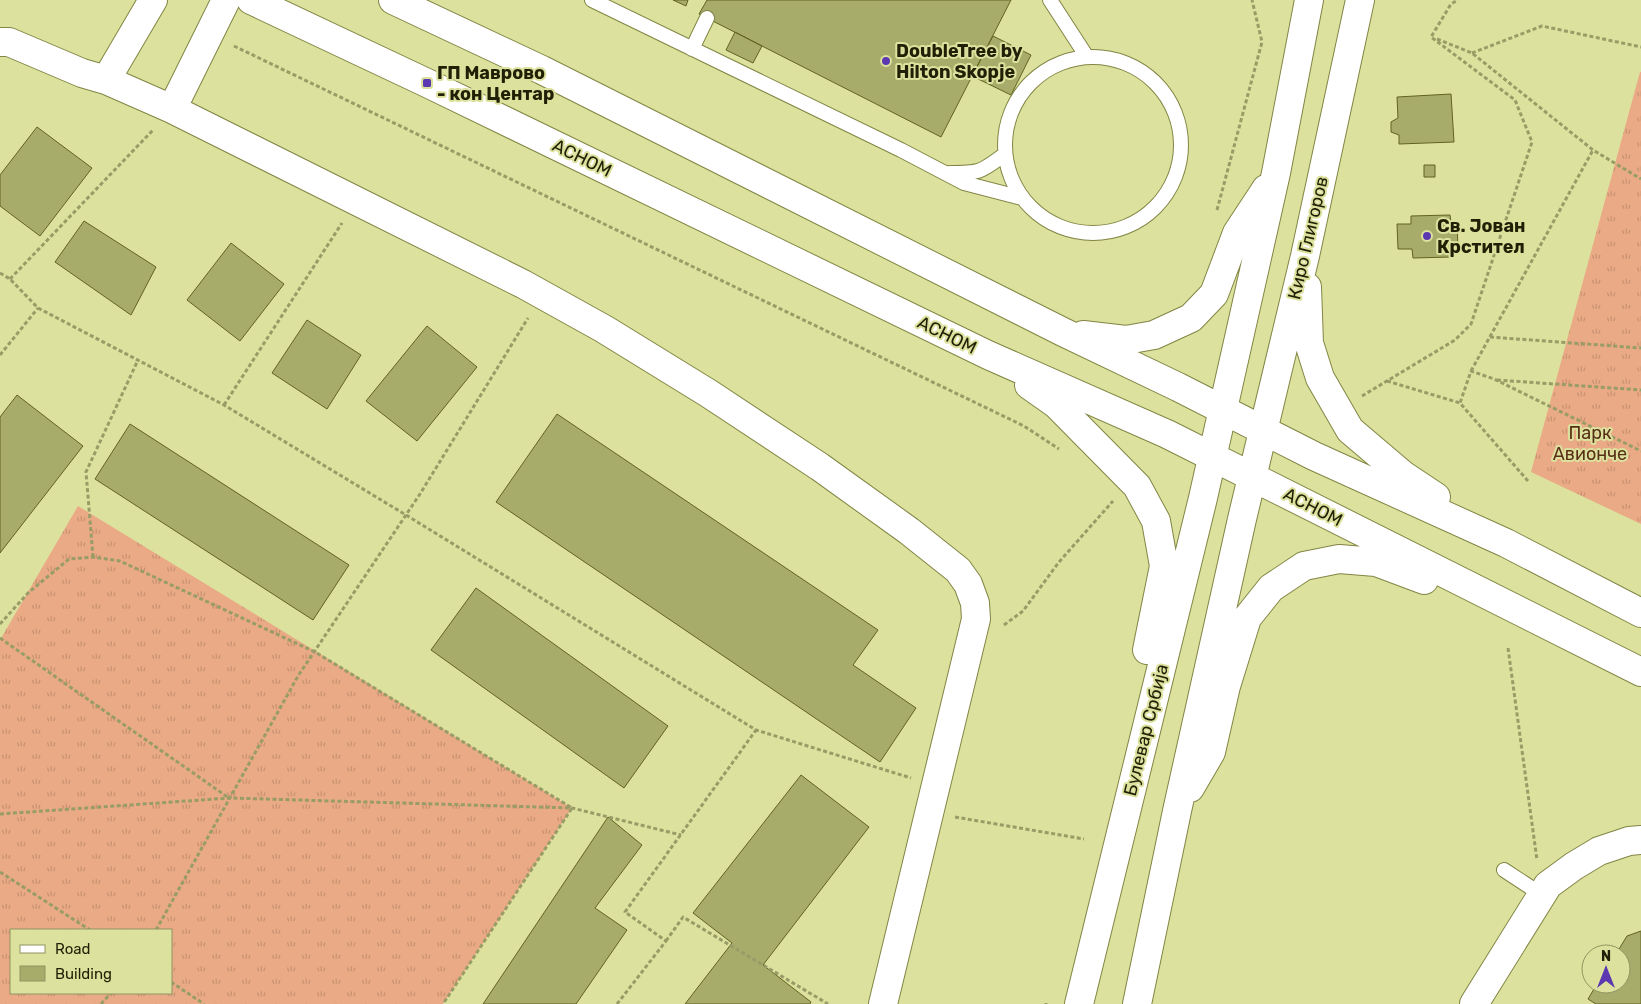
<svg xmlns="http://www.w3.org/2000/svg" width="1641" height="1004" font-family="Rubik,sans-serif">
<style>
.grass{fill:url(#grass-tufts);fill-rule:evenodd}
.building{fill:#a8ac6a;stroke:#616321}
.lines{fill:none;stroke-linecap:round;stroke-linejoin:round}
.lane-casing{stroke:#828544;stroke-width:16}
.street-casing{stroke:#828544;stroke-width:30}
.secondary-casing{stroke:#828544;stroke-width:30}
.path{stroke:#989c66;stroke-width:3;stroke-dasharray:4 2.5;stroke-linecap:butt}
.lane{stroke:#fff;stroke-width:14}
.street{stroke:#fff;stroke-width:28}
.secondary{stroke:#fff;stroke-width:28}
.poi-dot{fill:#5c38b0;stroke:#dce19d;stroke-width:2}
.labels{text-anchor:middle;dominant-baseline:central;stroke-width:4;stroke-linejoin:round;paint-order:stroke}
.poi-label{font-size:18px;font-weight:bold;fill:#1f2005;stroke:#dce19d;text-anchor:start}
.street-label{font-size:18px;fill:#1f2005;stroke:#dce19d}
.park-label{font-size:18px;fill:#583017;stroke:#dce19d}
</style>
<defs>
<pattern id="grass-tufts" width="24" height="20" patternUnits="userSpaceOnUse" patternTransform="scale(1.25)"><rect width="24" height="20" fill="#eaaa86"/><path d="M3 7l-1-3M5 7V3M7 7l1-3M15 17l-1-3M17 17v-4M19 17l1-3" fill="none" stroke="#c89272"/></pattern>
</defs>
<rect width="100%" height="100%" fill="#dce19d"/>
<path class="grass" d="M1640,72H1641V524L1531,472Z
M78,506L572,808L443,1004H0V640ZM11,930H171V993H11Z"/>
<path class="building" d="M673,0H688L686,6Z
M707,0H1011L941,137L699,14Z
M735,32L762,46L753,63L726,50Z
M993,36L1031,55L1011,95L972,76Z
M1451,94L1454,142L1399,144V135L1391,132V122L1398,118L1397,97Z
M37,127L92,168L40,236L0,206V175Z
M1424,165H1435V177H1424Z
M1450,215L1451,222H1457L1458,250L1452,251V257L1413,258L1412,249H1398L1397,224H1411V216Z
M84,221L156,267L131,315L55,262Z
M231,243L284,284L240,341L187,300Z
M307,320L361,355L327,409L272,373Z
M427,326L477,367L417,441L366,401Z
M17,395L83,446L0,553V417Z
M557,414L878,630L853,665L916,708L880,762L496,502Z
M130,424L349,565L313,620L95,479Z
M476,588L668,726L624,788L431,650Z
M801,775L869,827L763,965L811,1002L810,1004H685L732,943L693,913Z
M608,817L642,845L595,908L627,930L576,1004H483Z
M1641,931V1004H1596L1588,999L1597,984H1621V954H1616L1627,936Z"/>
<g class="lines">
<g class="lane-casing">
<path id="lane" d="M592,0L901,150L964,183L1022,198
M1050,0L1087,57
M692,49L707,18
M1005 145a88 88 0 1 1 176 0a88 88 0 1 1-176 0Z
M949,173C979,173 980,173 1005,154
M1504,870L1542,895"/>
</g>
<g class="street-casing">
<path id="street" d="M0,42H9L82,73L106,80L172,109L523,284L604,329L708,393L820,467L909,531L958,570L968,584L975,603L976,619L883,1004
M106,80L153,0
M172,109L226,0
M1474,1004L1548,885L1574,866L1599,851L1629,841L1641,840"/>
</g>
<g class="secondary-casing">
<path id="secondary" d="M251,0L427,83L988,355L1167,434L1641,672
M393,0L542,70L1063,332L1178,387L1314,456L1506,543L1641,613
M1307,287L1309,343L1320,378L1350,430L1403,475L1436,497
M1083,335L1126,340L1154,335L1191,318L1214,294L1237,233L1266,189
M1029,385L1056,404L1137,486L1156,521L1164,566L1147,650
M1190,788L1211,752L1226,686L1247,618L1271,588L1304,566L1339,559L1376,562L1424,580
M1079,1004L1203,498L1276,173L1309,0
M1137,1004L1177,811L1242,519L1305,256L1360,0"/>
</g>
<path class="path" d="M1437,39L1472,53L1593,150L1641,179
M234,46L1024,426L1059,449
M1472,53L1542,26L1641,47
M1217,210L1262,42L1252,0
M0,273L10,279L38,308L224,405L406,515L756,730L911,778
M10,279L153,130
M1490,337L1641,348
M0,355L38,308
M1471,371L1593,150
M1497,380L1641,390
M1387,381L1460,403
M1362,396L1455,340L1471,324L1532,142L1515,100L1431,37L1451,4L1458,0
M224,405L342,223
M1528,481L1460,403L1471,371L1494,379L1641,451
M93,557L86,472L138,360
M0,624L28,593L69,559L93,557L120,561L315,652L572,808L443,1004
M1004,625L1023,611L1059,562L1113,501
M0,638L229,798
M1508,648L1537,860
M0,814L230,798L572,808L681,835
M955,817L1084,839
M0,872L90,930
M156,930L298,676L420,494L528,318
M666,941L683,917L828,1004
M171,982L204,1004
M101,1004L111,993
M617,1004L666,941L625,912L756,730
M1046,1004V1003"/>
<use href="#lane" class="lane"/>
<use href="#street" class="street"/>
<use href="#secondary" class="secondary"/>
</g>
<g class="poi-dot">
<circle cx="886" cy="61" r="5"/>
<rect x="422" y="78" width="10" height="10" rx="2.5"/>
<circle cx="1427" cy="236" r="5"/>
</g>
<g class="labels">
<g class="poi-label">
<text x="896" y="51">DoubleTree by<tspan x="896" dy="21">Hilton Skopje</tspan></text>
<text x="437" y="73">ГП Маврово<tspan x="437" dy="21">- кон Центар</tspan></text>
<text x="1437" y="226">Св. Јован<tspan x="1437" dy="21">Крстител</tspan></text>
</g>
<g class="street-label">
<text transform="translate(582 158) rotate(26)">АСНОМ</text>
<text transform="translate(1308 238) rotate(-77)">Киро Глигоров</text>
<text transform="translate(947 335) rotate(26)">АСНОМ</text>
<text transform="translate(1313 507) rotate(27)">АСНОМ</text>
<text transform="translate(1146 730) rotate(-76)">Булевар Србија</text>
</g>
<g class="park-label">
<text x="1590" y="433">Парк<tspan x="1590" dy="21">Авионче</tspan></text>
</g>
</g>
<rect x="10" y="929" width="162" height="65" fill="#dce19d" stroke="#909460"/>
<rect x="20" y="945" width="25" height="8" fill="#ffffff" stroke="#909460"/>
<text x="55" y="954" font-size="15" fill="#1f2005">Road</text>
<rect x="20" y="966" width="25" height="15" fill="#a8ac6a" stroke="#909460"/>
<text x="55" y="979" font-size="15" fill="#1f2005">Building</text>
<g transform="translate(1606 969)"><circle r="24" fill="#dce19d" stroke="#909460"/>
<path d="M0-4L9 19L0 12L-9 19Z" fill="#5c38b0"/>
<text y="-8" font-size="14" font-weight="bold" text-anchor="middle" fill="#1f2005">N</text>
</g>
</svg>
